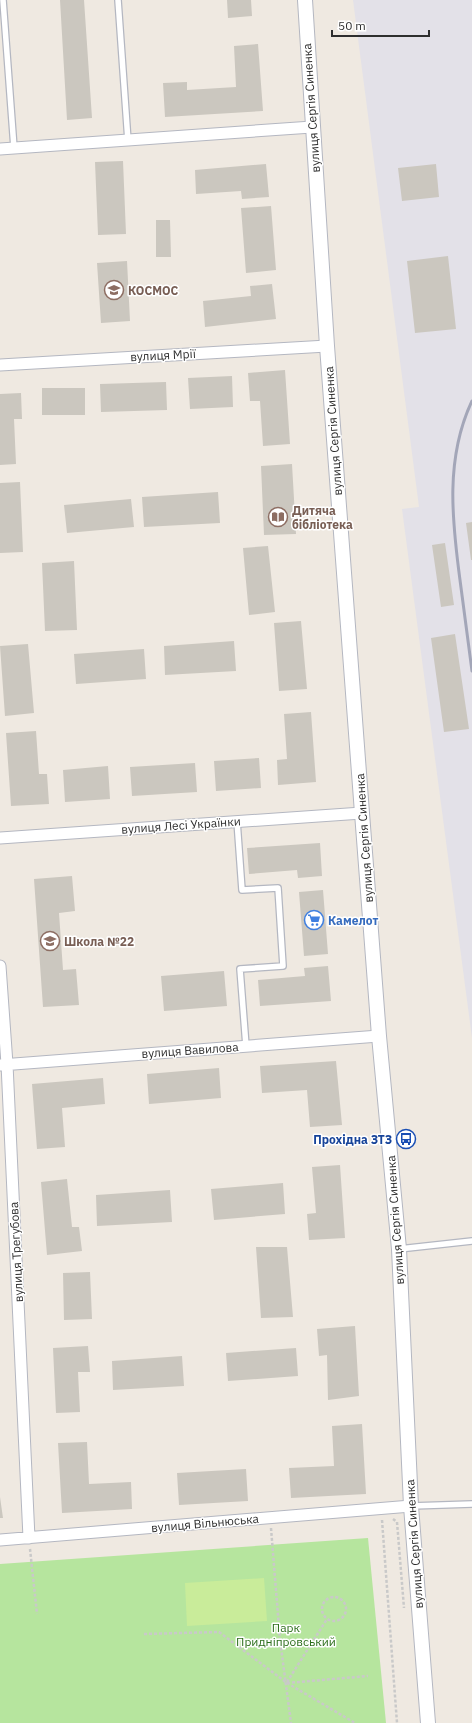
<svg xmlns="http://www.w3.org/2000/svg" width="472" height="1723" font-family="'IBM Plex Sans',sans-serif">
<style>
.industrial{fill:#e3e1e8}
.green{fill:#b6e59e}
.pitch{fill:#c9ec9a}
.building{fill:#cbc7bf}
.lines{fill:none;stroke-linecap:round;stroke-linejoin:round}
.service-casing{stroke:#b4b7c1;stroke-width:8}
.minor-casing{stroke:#b4b7c1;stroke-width:13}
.tertiary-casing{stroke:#b4b7c1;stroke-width:16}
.path{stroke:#c9c9c9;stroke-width:2.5;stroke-dasharray:3 2;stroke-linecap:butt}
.service{stroke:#fff;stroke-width:5.5}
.minor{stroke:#fff;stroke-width:11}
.tertiary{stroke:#fff;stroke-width:14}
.rail{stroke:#a3a6b8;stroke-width:3}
.labels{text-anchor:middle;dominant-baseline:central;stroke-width:3;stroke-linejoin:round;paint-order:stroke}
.street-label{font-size:12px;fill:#2e2e2e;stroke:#fff}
.education-label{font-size:12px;font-weight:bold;fill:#785e54;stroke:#fff;text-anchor:start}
.shop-label{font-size:12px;font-weight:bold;fill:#366cbe;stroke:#fff;text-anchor:start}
.transit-label{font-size:12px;font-weight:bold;fill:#164399;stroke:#fff;text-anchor:end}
.park-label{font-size:12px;fill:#2c6e1b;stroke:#fff}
</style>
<rect width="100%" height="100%" fill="#efe9e1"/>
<path class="industrial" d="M353,0H472V1038L402,509L419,507Z"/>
<path class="green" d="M368,1538L386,1723H0V1564Z"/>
<path class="pitch" d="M264,1578L267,1621L187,1626L185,1583Z"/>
<path class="building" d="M60,0H84L92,118L67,120Z
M227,0H251L252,16L228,18Z
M258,44L263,111L165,117L163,83L187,82V90L236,87L234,46Z
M123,161L126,234L98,235L95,162Z
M266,164L269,197L242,199L241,191L196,194L195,170Z
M436,164L439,197L402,201L398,168Z
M271,206L276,270L246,273L241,208Z
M156,220H170L171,257H156Z
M448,256L456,329L415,333L407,261Z
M127,261L130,321L101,323L97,263Z
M272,284L276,319L205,327L203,301L251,296L250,286Z
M285,370L290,444L263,446L260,401H250L248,373Z
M232,376L233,407L190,409L188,378Z
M166,382L167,410L101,412L100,384Z
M42,388H85V415H42Z
M21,393L22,419H14L16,464L0,465V394Z
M292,464L296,534L264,535L261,466Z
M20,482L23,552L0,553V483Z
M218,492L220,523L144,527L142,497Z
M131,499L134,527L67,533L64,505Z
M472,522V560H471L466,523Z
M445,543L454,605L441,607L432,545Z
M268,546L275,612L249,615L243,548Z
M74,561L77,630L45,631L42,563Z
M301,621L307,689L279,691L274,623Z
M455,634L469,729L444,732L431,638Z
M234,641L236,671L165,675L164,646Z
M28,644L34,713L5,716L0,646Z
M144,649L146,679L76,684L74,654Z
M311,712L316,782L278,785L277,760L287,759L284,714Z
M36,731L39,774H47L49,804L11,806L6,733Z
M259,758L261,788L216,791L214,761Z
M195,763L197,792L132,796L130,767Z
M108,766L110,799L65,802L63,770Z
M320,843L322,876L298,878L297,870L249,874L247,848Z
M72,876L75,911L59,913L63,970L76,969L79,1005L43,1007L34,879Z
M323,890L328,954L304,956L299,892Z
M328,966L331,1001L260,1006L258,980L305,976L304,968Z
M224,971L227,1006L164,1011L161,976Z
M336,1061L342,1125L310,1127L307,1090L262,1093L260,1066Z
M219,1068L221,1098L149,1104L147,1074Z
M103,1078L105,1104L62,1108L65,1147L37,1149L32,1084Z
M340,1165L345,1238L309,1240L307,1214L316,1213L312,1167Z
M67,1179L72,1227H79L82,1251L47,1255L41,1182Z
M283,1183L285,1214L214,1220L211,1189Z
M170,1190L172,1222L97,1226L96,1195Z
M256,1247H287L293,1317L261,1318Z
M90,1272L92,1319L64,1320L63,1273Z
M355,1326L359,1396L328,1400L327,1355L319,1356L317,1329Z
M88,1346L90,1372H78L80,1412L56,1413L53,1348Z
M296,1348L298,1376L228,1381L226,1353Z
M182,1356L184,1386L113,1390L112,1361Z
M362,1424L366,1494L291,1498L289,1468L334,1466L332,1426Z
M87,1442L89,1484L131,1482L132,1509L62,1513L58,1443Z
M246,1469L248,1501L179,1505L177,1473Z
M0,1497L3,1518H0Z"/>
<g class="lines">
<g class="service-casing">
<path id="service" d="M3,0L14,148
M118,0L128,141
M237,821L242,890L278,888L283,966L240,969L246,1046
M399,1249L472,1241
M411,1506L472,1504"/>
</g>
<g class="minor-casing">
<path id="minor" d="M0,149L312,127
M0,365L327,346
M0,838L362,813
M0,966L7,1064L29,1538
M1,1065L379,1036
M0,1540L411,1506"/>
</g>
<g class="tertiary-casing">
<path id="tertiary" d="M305,0L327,346L362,813L379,1036L399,1249L411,1506L428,1723"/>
</g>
<path class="path" d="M393,1519L397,1522L404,1608
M382,1520L397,1723
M271,1528L280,1640L291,1723
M30,1549L37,1614
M322 1609a12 12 0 1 1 24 0a12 12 0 1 1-24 0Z
M144,1634L219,1632L287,1683L355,1723
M287,1682L327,1619
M287,1683L368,1676"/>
<use href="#service" class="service"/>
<use href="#minor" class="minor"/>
<use href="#tertiary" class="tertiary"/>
<path class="rail" d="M472,401C445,458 452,520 460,580C464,611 468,641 472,671"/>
</g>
<defs>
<g id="school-ring" transform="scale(1)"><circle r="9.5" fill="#fff" stroke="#8d6e63" stroke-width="1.5"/><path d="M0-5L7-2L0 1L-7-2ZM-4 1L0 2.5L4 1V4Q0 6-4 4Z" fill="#8d6e63"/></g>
<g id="library-ring" transform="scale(1)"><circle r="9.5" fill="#fff" stroke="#8d6e63" stroke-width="1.5"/><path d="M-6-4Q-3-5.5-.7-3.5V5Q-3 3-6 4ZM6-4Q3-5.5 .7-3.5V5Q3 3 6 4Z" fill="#8d6e63"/></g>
<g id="supermarket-ring" transform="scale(1)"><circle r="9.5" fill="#fff" stroke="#3f7fe0" stroke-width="1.5"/><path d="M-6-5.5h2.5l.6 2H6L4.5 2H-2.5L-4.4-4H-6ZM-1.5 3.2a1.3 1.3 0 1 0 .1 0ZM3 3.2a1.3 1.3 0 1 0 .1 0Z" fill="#3f7fe0"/></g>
<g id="bus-ring" transform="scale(1)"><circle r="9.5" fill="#fff" stroke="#1a4fb4" stroke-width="1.5"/><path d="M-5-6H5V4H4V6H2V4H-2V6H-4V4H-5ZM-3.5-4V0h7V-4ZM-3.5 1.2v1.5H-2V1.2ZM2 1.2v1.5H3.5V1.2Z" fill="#1a4fb4"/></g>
</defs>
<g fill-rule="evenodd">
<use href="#school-ring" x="114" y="290"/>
<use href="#library-ring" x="278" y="517"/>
<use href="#supermarket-ring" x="314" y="920"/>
<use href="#school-ring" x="50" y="941"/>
<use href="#bus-ring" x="406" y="1139"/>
</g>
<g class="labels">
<g class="street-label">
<text transform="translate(311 108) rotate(-94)">вулиця Сергія Синенка</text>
<text transform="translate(163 355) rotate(-3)">вулиця Мрії</text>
<text transform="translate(333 431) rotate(-94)">вулиця Сергія Синенка</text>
<text transform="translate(181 825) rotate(-4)">вулиця Лесі Українки</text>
<text transform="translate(364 838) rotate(-94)">вулиця Сергія Синенка</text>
<text transform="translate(190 1050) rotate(-4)">вулиця Вавилова</text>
<text transform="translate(395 1220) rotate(-94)">вулиця Сергія Синенка</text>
<text transform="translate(16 1252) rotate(-93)">вулиця Трегубова</text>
<text transform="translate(205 1523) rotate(-5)">вулиця Вільнюська</text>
<text transform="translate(414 1544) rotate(-94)">вулиця Сергія Синенка</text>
</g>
<g class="education-label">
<text x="128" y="290">КОСМОС</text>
<text x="292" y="510">Дитяча<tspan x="292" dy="14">бібліотека</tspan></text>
<text x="64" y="941">Школа №22</text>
</g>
<g class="shop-label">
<text x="328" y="920">Камелот</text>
</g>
<g class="transit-label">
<text x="392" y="1139">Прохідна ЗТЗ</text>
</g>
<g class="park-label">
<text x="286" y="1627">Парк<tspan x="286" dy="14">Придніпровський</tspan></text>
</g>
</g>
<path d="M332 30v6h97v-6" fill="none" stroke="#2e2e2e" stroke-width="2"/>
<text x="338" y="30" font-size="12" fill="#2e2e2e" stroke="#ffffff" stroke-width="3" paint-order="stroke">50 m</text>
</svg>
